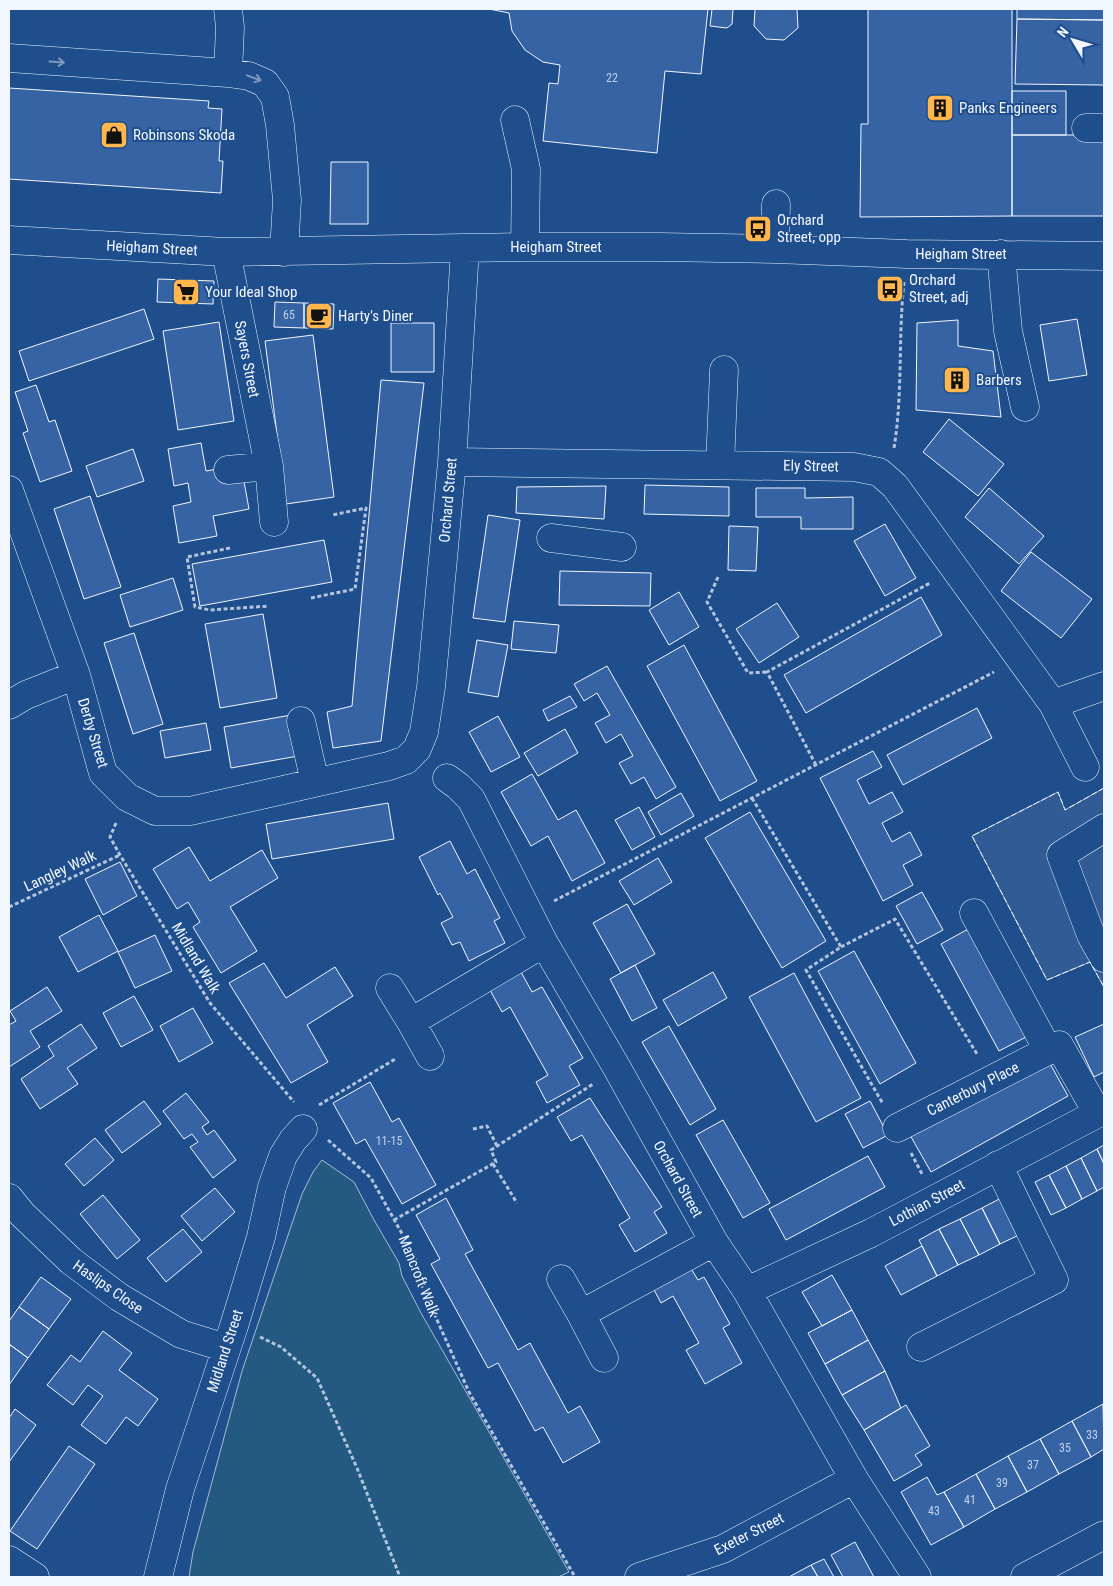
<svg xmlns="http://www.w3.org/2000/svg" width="1113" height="1586" font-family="'Roboto Condensed',sans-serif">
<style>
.green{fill:#245a82;stroke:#a8bbd7}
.parking{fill:#305b95;stroke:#a8bbd7}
.building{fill:#3563a3;stroke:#f2f6ff}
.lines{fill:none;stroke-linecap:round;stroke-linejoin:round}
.minor-casing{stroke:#f2f6ff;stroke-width:29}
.major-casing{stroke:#f2f6ff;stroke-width:29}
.path{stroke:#b3c4dc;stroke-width:3;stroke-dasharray:4 2.5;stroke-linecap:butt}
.minor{stroke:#1f4e8c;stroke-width:28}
.major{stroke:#1f4e8c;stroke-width:28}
.fence{stroke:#f2f6ff;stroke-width:1;stroke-dasharray:6 2.5;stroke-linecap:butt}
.oneway{stroke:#7e9ac0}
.labels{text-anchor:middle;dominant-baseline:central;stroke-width:4;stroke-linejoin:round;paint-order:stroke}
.number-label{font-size:12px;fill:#c3d1e8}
.poi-label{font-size:15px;fill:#f2f6ff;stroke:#1f4e8c;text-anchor:start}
.street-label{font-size:15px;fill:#f2f6ff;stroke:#1f4e8c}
</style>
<rect width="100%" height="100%" fill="#1f4e8c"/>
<path class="green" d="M322,1160L354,1182L374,1220L399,1263L402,1276L421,1313L569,1572L558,1577H189L193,1552L242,1371L302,1194L313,1172Z"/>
<path class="parking" d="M1104,788V987L1090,962L1047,980L972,836L1058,792L1065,810Z"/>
<path class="building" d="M489,9H708L701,74L665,71L657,153L543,141L549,83L558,84L560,65L543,62L525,50L512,31L509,13Z
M712,9H733L732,24L727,28L710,26Z
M755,9H797L798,28L784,40L766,39L754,26Z
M868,9H1012V216L860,217L861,124H868Z
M1017,9H1104V20L1017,19Z
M1017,19L1104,20V85L1015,84Z
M9,88L209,101L208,108L222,109L219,161H223L221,193L9,179Z
M1012,91H1066V135H1012Z
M1012,135H1104V216H1012Z
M331,162H368V224H330Z
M158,279L214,281L213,304L157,302Z
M275,302L304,303V328L274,327Z
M304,303L334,304L333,329L304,328Z
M144,309L154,339L29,381L19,351Z
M1077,319L1087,375L1049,381L1040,325Z
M958,320V346L993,351L1001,417L916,410L917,323Z
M219,322L234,421L178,430L163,331Z
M391,323H434V372H391Z
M313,335L334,497L286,504L265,341Z
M381,380L424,383L381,741L333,748L327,712L352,706Z
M36,385L49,422L55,420L72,471L40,482L23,433L28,431L15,392Z
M949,419L1004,464L978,496L923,452Z
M201,443L206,471L241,465L249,509L213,516L217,536L179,543L173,506L191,502L188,483L174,486L168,449Z
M133,449L144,481L97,497L86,466Z
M645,485L729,487V516L644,514Z
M606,486L604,519L516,513L517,487Z
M756,488H805V498L853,497V529H801V517H756Z
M989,488L1044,536L1019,564L965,517Z
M90,496L121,587L84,599L54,509Z
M488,515L520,520L505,622L473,618Z
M885,524L916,578L885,596L854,541Z
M729,526L758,527L756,571L728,570Z
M324,540L332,582L200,606L192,564Z
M1031,552L1092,599L1061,638L1001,591Z
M560,571L651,573L650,606L559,605Z
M173,578L183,610L130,627L120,595Z
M679,592L699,627L669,645L649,610Z
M921,597L942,635L806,713L784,675Z
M777,603L799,637L759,663L736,629Z
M263,614L277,698L220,708L205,624Z
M514,621L559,625L556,653L511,649Z
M134,633L163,724L133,734L104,643Z
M477,640L508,645L498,697L468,692Z
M684,645L757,781L720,801L647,666Z
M607,666L676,787L656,799L644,777L631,784L619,763L633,756L621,734L606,743L595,723L610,715L597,693L584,701L574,684Z
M570,696L577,707L548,721L543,710Z
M977,708L992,738L903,785L887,755Z
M291,715L298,756L231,768L224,727Z
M498,716L520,757L491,772L469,732Z
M206,723L211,750L165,758L160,731Z
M565,729L578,753L538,776L524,753Z
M873,751L882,767L857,780L869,804L892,792L903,812L882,823L892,842L910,832L922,855L903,865L913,885L883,901L820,778Z
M532,774L558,820L576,810L605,863L572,881L548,836L531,846L501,792Z
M681,793L694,816L661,835L648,812Z
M388,803L394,839L272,859L266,824Z
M639,807L655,837L632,850L615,820Z
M750,812L826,941L782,968L705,838Z
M450,841L467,874L475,869L500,918L494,921L505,943L469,961L460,942L452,945L441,923L453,917L440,893L438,895L419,857Z
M189,847L210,881L262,850L278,878L230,907L257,951L221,973L193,927L200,922L188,902L177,909L153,869Z
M658,858L672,882L634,905L619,881Z
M120,862L137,896L103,915L85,879Z
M922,892L943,930L917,944L896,906Z
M627,904L655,954L621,973L593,923Z
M99,915L118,951L78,972L59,937Z
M970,928L1028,1036L999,1051L941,944Z
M155,935L172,971L135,988L118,952Z
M854,951L916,1063L880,1084L818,971Z
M264,963L286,998L335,967L353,996L307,1025L328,1062L291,1083L229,983Z
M635,965L657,1008L632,1021L610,979Z
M521,972L532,992L542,987L583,1058L569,1066L580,1085L547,1103L536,1082L548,1075L510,1007L502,1012L490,990Z
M713,972L727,998L678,1026L663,1000Z
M794,973L861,1098L816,1122L749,997Z
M47,987L62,1011L30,1031L40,1047L9,1067V1025L16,1021L10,1011Z
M134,996L153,1030L121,1047L103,1013Z
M193,1008L213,1043L179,1062L160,1026Z
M81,1024L97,1048L67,1068L78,1084L40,1109L21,1079L54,1056L48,1046Z
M1104,1024V1072L1094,1077L1075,1037Z
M669,1026L716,1109L690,1125L642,1042Z
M1048,1060L1068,1096L931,1172L910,1135Z
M370,1082L392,1122L399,1118L436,1185L402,1204L365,1139L356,1144L333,1103Z
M186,1093L209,1122L202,1127L207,1135L214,1130L236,1160L213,1178L190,1147L198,1142L192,1134L184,1139L163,1111Z
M590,1098L602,1117L662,1207L654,1212L667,1233L635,1252L619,1225L630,1218L582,1135L571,1141L557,1117Z
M144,1101L161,1124L122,1153L105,1130Z
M870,1101L888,1135L863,1148L845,1114Z
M723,1120L770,1203L743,1218L696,1135Z
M95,1138L114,1160L84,1186L65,1164Z
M1104,1145V1164L1097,1149Z
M1097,1149L1104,1164V1187L1097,1191L1081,1158Z
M868,1156L885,1187L786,1240L769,1209Z
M1081,1158L1097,1191L1082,1199L1066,1166Z
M1066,1166L1082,1199L1066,1208L1049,1175Z
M1049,1175L1066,1208L1051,1215L1035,1182Z
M215,1188L235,1212L202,1241L181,1216Z
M103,1195L140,1240L117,1259L80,1214Z
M1003,1197L1021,1234L1000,1244L982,1208Z
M446,1198L473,1250L465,1254L518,1350L530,1343L568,1413L580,1406L600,1442L563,1463L543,1427L535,1431L498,1363L488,1368L431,1264L440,1259L416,1215Z
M982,1208L1000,1244L979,1255L960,1219Z
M960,1219L979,1255L958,1265L939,1229Z
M183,1229L202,1252L166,1282L147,1258Z
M939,1229L958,1265L937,1276L919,1240Z
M922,1246L937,1276L901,1295L885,1266Z
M687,1262L698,1280L704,1277L730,1324L723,1328L742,1363L705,1384L686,1350L699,1343L673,1296L661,1303L650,1282Z
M832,1275L852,1310L822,1326L802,1292Z
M41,1277L71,1299L49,1329L19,1307Z
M19,1307L49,1329L28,1358L9,1344V1321Z
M852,1310L868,1340L825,1364L808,1333Z
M103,1331L132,1353L119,1370L158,1399L138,1426L126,1417L106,1444L81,1425L103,1396L88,1385L73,1405L47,1385L71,1355L80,1362Z
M868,1340L885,1371L842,1395L825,1364Z
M9,1344L28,1358L9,1385Z
M885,1371L901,1408L864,1430L842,1395Z
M1103,1404L1104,1449L1091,1457L1072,1421Z
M906,1405L930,1446L915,1455L922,1465L894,1481L864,1430Z
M15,1409L36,1425L9,1462V1418Z
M1072,1421L1091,1457L1059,1474L1040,1439Z
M1040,1439L1059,1474L1027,1492L1008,1456Z
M69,1446L95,1464L37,1549L10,1531Z
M1008,1456L1027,1492L995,1509L976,1474Z
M976,1474L995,1509L964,1527L944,1492Z
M927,1477L937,1495L944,1492L964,1527L931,1545L901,1492Z
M855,1542L874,1577H843L831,1555Z
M824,1559L834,1577H818L811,1565Z
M811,1565L818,1577H789Z"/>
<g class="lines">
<g class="minor-casing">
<path id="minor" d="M9,58L228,73L249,76L265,83L275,97L280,125L287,200L284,252
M228,73L230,27L228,9
M515,120L526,169L525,247
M1086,128H1104
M9,240L226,252L525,247H659L775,249L907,254L1104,256
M775,249L776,204
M226,252L269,466L274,522
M1001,254L1008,331L1025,407
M452,462L854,467L879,472L895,486L1053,704L1085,767
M720,465L724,370
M228,470L269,466
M9,490L76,675L103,773L127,797L155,811H190L389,766L406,760L417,749L424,732L431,687L452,462L465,249
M551,538L622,547
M1053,704L1104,686
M9,705L26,695L76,675
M301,721L315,782
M447,778L458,786L471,799L544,943L617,1068L714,1242L747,1291L854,1479L917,1577
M1104,828L1061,855L1091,935L1104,958
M974,913L1048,1050
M390,988L411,1022L544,943
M411,1022L430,1056
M897,1128L1059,1045L1098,1114
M9,1198L22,1214L71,1261L119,1297L181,1334L226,1348
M561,1279L581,1314L714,1242
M747,1291L871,1233L1104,1110
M581,1314L604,1358
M921,1347L1054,1280L998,1165
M9,1560L35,1577
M158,1577L180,1489L234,1326L261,1237L272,1187L283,1156L293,1140L303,1129
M639,1577L723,1549L854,1479"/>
</g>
<g class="major-casing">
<path id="major" d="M1025,1577L1104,1535"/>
</g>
<path class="path" d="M894,448C903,393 898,337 904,282
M230,548L187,557L195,607L210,610L269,606
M718,577L707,602L748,673L767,672
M311,598L355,589L366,508L332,515
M816,765L767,672L930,583
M752,798L841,947L806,970L883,1104
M116,823L110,837L120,855L210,1003L294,1102
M554,901L994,672
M9,907L120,855
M841,947L895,919L977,1054
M319,1105L397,1058
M473,1129L487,1126L497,1146
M328,1140L371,1178L415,1257L422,1286L469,1392L575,1577
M911,1153L922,1174
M493,1164L517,1203
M394,1220L496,1162L491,1150L593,1084
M260,1337L281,1347L317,1378L357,1468L400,1577"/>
<use href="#minor" class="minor"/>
<use href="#major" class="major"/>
<path class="fence" d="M1104,788L1065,810L1058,792L972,836L1047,980L1090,962L1104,987"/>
</g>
<defs><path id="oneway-shaft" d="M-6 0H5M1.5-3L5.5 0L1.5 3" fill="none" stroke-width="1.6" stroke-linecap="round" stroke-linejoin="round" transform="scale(1.25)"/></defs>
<g class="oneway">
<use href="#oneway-shaft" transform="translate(57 62) rotate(4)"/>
<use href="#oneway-shaft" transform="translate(254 78) rotate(20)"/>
</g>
<defs>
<g id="building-square" transform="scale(1.4375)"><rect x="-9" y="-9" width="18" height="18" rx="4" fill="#ffb74d" stroke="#1f4e8c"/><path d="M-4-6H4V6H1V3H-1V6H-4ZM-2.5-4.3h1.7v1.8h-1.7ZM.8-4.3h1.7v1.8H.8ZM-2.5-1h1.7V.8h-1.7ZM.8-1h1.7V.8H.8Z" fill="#111"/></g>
<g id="shop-square" transform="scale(1.4375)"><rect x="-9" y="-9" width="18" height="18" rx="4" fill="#ffb74d" stroke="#1f4e8c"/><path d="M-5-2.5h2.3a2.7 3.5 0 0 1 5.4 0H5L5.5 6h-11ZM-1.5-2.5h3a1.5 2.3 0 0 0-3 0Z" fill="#111"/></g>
<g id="bus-square" transform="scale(1.4375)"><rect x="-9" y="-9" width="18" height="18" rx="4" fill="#ffb74d" stroke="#1f4e8c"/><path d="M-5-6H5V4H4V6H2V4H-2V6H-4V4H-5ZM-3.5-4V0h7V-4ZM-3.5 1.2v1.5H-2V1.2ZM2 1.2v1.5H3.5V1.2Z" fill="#111"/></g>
<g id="supermarket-square" transform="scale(1.4375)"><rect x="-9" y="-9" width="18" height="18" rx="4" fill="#ffb74d" stroke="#1f4e8c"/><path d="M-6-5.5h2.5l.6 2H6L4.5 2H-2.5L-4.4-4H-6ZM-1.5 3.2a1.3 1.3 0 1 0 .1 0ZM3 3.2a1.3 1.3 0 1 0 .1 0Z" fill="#111"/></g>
<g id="cafe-square" transform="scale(1.4375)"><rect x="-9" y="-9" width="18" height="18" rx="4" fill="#ffb74d" stroke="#1f4e8c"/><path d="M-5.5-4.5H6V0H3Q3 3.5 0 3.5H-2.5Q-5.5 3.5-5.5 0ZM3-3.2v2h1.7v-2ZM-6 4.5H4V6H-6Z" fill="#111"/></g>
</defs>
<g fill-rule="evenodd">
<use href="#building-square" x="940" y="108"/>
<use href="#shop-square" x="114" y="135"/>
<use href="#bus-square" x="758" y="229"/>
<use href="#bus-square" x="890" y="289"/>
<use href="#supermarket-square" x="186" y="292"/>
<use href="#cafe-square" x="319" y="316"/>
<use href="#building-square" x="957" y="380"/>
</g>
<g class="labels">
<g class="number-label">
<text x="612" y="78">22</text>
<text x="289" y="315">65</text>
<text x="389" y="1141">11-15</text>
<text x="1092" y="1435">33</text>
<text x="1065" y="1448">35</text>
<text x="1033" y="1465">37</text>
<text x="1002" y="1483">39</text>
<text x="970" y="1500">41</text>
<text x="934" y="1511">43</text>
</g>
<g class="poi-label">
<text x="959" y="108">Panks Engineers</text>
<text x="133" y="135">Robinsons Skoda</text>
<text x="777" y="220">Orchard<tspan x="777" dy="17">Street, opp</tspan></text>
<text x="909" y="280">Orchard<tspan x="909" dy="17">Street, adj</tspan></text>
<text x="205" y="292">Your Ideal Shop</text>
<text x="338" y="316">Harty's Diner</text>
<text x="976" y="380">Barbers</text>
</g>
<g class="street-label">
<text x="556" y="247">Heigham Street</text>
<text transform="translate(152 248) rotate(3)">Heigham Street</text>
<text x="961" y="254">Heigham Street</text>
<text transform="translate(247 359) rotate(79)">Sayers Street</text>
<text transform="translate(811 466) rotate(1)">Ely Street</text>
<text transform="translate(448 500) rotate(-85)">Orchard Street</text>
<text transform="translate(93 733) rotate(73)">Derby Street</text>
<text transform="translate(60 871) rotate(-25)">Langley Walk</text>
<text transform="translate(196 958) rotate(59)">Midland Walk</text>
<text transform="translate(973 1089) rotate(-27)">Canterbury Place</text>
<text transform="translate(678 1179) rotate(61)">Orchard Street</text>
<text transform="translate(927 1203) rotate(-28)">Lothian Street</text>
<text transform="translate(419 1276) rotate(68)">Mancroft Walk</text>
<text transform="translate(108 1287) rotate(35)">Haslips Close</text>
<text transform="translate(225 1351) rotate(-72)">Midland Street</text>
<text transform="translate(749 1534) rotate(-27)">Exeter Street</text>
</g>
</g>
<rect width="1113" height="1586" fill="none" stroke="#f2f6ff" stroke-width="20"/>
<g transform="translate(1073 40) rotate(308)" stroke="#1f4e8c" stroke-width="4" paint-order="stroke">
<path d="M0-4L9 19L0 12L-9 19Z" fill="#f2f6ff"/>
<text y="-8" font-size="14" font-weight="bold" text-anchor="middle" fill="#f2f6ff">N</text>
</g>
</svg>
